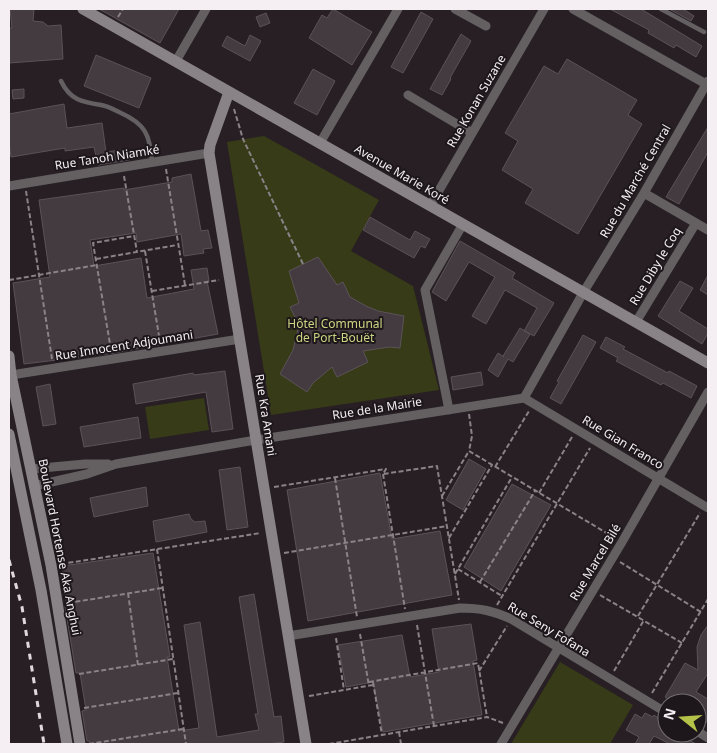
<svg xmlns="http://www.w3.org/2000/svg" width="717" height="753" font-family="'Noto Sans',sans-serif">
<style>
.green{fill:#373b17}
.building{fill:#443b41;stroke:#5b5258}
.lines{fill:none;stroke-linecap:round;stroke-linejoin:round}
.path{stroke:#898287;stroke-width:2;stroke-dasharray:5 2.5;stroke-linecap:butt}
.lane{stroke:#646062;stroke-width:4.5}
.street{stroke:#646062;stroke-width:9}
.secondary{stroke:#898387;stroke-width:11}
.rail{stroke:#dfd8dc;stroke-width:3;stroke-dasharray:6 6;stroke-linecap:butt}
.labels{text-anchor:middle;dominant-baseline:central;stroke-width:4;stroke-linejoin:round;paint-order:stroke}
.street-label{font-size:12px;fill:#f5eff3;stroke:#1d161b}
.park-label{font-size:12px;fill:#cbd682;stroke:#1d161b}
</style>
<rect width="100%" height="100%" fill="#271f24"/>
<path class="green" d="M264,136L379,200L351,251L413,286L439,390L271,415L227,142Z
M204,398L209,430L150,439L145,407Z
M560,662L633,705L610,744H511Z"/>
<path class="building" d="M10,9H34L33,21L43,22L48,26L61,25L63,59L9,63V28H12Z
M99,9H179L160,43Z
M333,9L372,32L352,65L309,38L322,15L327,18Z
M610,9H641L702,46L696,57L676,45L674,48L648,33L649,30Z
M669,9H683L694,16L691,21Z
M421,12L433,19L403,73L391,67Z
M266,13L270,23L260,27L256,17Z
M461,34L471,41L450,78L451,79L442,95L430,89Z
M250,35L261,41L250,61L222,46L227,36L245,46Z
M96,55L151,78L139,108L84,86Z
M567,59L637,100L628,115L642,124L578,234L525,203L533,189L502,170L518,141L505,133L544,66L558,74Z
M313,69L335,81L317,115L294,103Z
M24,89V98L13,99L12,90Z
M64,104L67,128L102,123L106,152L128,149L129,160L98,165L94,147L65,151V148L11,157L9,142V114Z
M708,127V152L679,204L666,197Z
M191,174L201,231L208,230L212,248L203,249L204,253L184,256L181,234L137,242L136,233L90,240L94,266L141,258L147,298L194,289L191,270L207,268L209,281H207L218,334L114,353L24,364L13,283L50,277L39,200L124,188V190L172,182V178Z
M370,217L410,240L415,231L430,239L425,248L421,246L414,258L363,230Z
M460,241L515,273L512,278L554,303L534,336L524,331L537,308L505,290L486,324L472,316L495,277L469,262L446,301L432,292Z
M318,257L337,285L343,282L350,297L366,306L378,311L404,316L400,348L389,347L363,351L368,362L337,377L332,367L313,383L307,392L280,374L293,350L299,325L290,307L299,303L289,271Z
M708,275V295L700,290Z
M680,281L693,288L679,311L708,329V333L702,344L658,316Z
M520,328L530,334L513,362L508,359L498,377L488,370L498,353L504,357L503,356Z
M583,335L596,342L561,404L550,398L559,382L557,381Z
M606,337L625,347L623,349L668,373L669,371L697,386L691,398L663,383L661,385L616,361L618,358L600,348Z
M225,371L233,429L212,432L206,392L136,404L133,384L193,373L194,375Z
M481,372L483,385L453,390L451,377Z
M50,384L56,424L43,426L36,387Z
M138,417L141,438L84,447L80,427Z
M469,459L486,469L463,510L446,500Z
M240,467L248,527L227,530L219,470Z
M380,473L392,539L440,531L452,595L308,621L287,490Z
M512,484L551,505L501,591L464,567Z
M146,487L148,506L94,517L90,498Z
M189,514L191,519L195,522L205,521L207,532L156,542L153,521Z
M153,553L170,657H167L179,731L199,728L184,625L200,622L217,737L259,730L255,714H258L239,597L254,594L274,717L281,716L284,742L266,744H90L89,741H87L82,711L86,710L80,673H76L65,606H67L62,566Z
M471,624L477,660L473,661L482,715L383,732L373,682L346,687L338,645L402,635L410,677L439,672L432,629Z
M708,625V673L696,692L708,699V723L697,716V703H675L665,697L685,663L698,670L697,647L701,635Z
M645,713L653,717L654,715L667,724V733H677L696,744H670L654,736L649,744H635L639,737L626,730L635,714L642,718Z"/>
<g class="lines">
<path class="path" d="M118,17L123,9
M234,109L243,139L303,264
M166,169L185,285
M124,176L137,252
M26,191L52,359
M145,251L160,342
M96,259L177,245
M9,280L97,265
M152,291L219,280
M111,350L93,243L134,236
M469,414L472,436L469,451
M495,467L529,411
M383,474L405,609
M335,478L357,617
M274,487L386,469L383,474L437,466L459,600
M539,493L572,437
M442,496L469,451L615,538
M449,538L492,465
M157,549L186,744
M284,553L447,526
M620,562L701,612
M61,564L261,533
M458,569L502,596
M455,574L512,477
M480,582L535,491
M128,593L138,665
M600,595L682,643
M68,603L162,588
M497,605L590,448
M638,616L700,513
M417,625L434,726
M360,634L369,686
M336,638L344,690
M479,671L507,626
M614,671L644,620
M79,674L173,659
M369,682L478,663L487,717
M373,682L382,735
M652,693L708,599
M309,696L373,685
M84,708L178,693
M399,732L401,744
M89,744L183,729
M329,744L487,717L503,723"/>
<path class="lane" d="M661,9L704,32
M61,81C70,100 82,102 101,105C108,106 113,109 119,112C146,124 150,135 152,162"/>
<path class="street" d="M455,9L486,26
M573,9L706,84
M176,61L206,9
M408,95L472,133
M320,143L398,9
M9,186L209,153
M644,193L708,230
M430,206L544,9
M636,322L696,223
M11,375L240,339
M524,398L583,293L644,193L708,81
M524,398L708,508
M449,410L425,290L463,224
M31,469L85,464H108
M34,486L87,474L116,464L256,440L524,398
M288,636L460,608C480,608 494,611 511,619L667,713
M697,731L708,738
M501,744L622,542L708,392"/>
<path class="secondary" d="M83,9L708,363
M229,92L210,145L209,153L306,744
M9,356L11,375L51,565L80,744
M9,434L41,590L67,744"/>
<path class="rail" d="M9,560L22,607L44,744"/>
</g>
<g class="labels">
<g class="street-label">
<text transform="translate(476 101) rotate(-60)">Rue Konan Suzane</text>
<text transform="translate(107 157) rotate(-9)">Rue Tanoh Niamké</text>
<text transform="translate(402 174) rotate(30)">Avenue Marie Koré</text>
<text transform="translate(635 181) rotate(-60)">Rue du Marché Central</text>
<text transform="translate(655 266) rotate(-59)">Rue Diby le Coq</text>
<text transform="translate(124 345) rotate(-9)">Rue Innocent Adjoumani</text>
<text transform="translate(377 408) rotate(-9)">Rue de la Mairie</text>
<text transform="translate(266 415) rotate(81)">Rue Kra Amani</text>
<text transform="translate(623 442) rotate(31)">Rue Gian Franco</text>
<text transform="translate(60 547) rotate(79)">Boulevard Hortense Aka Anghui</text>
<text transform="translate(595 562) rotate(-59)">Rue Marcel Bilé</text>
<text transform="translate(549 629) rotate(31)">Rue Seny Fofana</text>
</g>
<g class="park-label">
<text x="335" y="323">Hôtel Communal<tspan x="335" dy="14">de Port-Bouët</tspan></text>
</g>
</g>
<rect width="717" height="753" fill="none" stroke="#f5eff3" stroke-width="20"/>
<g transform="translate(682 718) rotate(287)"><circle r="24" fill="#1d161b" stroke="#736d71"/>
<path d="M0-4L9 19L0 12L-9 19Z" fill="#b5c249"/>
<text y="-8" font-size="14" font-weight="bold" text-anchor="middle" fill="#f5eff3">N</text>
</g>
</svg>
